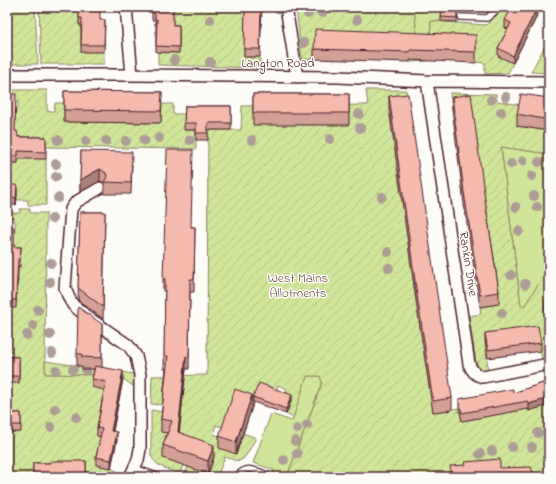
<svg xmlns="http://www.w3.org/2000/svg" width="556" height="484" font-family="'Indie Flower',sans-serif">
<style>
.grass{fill:#d1e59a;stroke:#8e8262}
.garden{fill:url(#garden-furrows);stroke:#8e8262}
.lines{fill:none;stroke-linecap:round;stroke-linejoin:round}
.service-casing{stroke:#4a1f2b;stroke-width:8}
.minor-casing{stroke:#4a1f2b;stroke-width:14}
.service{stroke:#fdfcf7;stroke-width:5.5}
.minor{stroke:#fdfcf7;stroke-width:11}
.tree{fill:#ad9d96}
.wall{fill:#d2a095;stroke:#4a1f2b}
.shaded-wall{fill:#ab8279;stroke:#4a1f2b}
.building{fill:#f4baad;stroke:#4a1f2b}
.labels{text-anchor:middle;dominant-baseline:central;stroke-width:3;stroke-linejoin:round;paint-order:stroke}
.street-label{font-size:13px;fill:#4a1f2b;stroke:#fdfcf7}
.park-label{font-size:13px;fill:#6c5047;stroke:#fdfcf7}
</style>
<defs>
<pattern id="garden-furrows" width="10" height="10" patternUnits="userSpaceOnUse"><rect width="10" height="10" fill="#d1e59a"/><path d="M-1 1l2-2M0 10L10 0M9 11l2-2" fill="none" stroke="#b5c485"/></pattern>
</defs>
<rect width="100%" height="100%" fill="#fdfcf7"/>
<filter id="ink" filterUnits="userSpaceOnUse"><feTurbulence type="fractalNoise" baseFrequency=".025" numOctaves="2"/><feDisplacementMap in="SourceGraphic" scale="8" xChannelSelector="R" yChannelSelector="G"/><feConvolveMatrix kernelMatrix="1 2 1 2 8 2 1 2 1" color-interpolation-filters="sRGB"/></filter>
<g filter="url(#ink)">
<path class="grass" d="M414,7H484L488,12L442,9L441,21H431L430,38H417Z
M549,38V73L531,72Z
M501,147L549,154V268L525,305L521,306Z
M45,361L134,374L133,386L123,379L94,375L45,374Z
M307,376H321L322,382L287,477H272L274,470L253,463L271,414L292,421Z"/>
<path class="garden" d="M7,7H35L38,64H7Z
M39,7H79L86,25L104,52V64H41Z
M173,7H245L244,57H260V68L158,65V52L179,53V32L157,25H173Z
M296,7H414L417,38H430L431,21L486,25L506,7H542L536,18L511,31L498,56L513,63L508,73L485,74V63L476,62L427,44V61L410,62L411,43L315,40L314,59H302Z
M7,90H47V111H54L55,103H64V122L161,123L162,104H173V114H185V130H196V149L46,147L12,138L16,108H18V102H7Z
M366,90H406L408,106L389,108L417,307L433,412L460,408L458,412H460L462,421L549,405V477H287L322,383L320,376H307L293,418L286,414L292,399L285,396L287,389L278,385L275,393L254,401L252,407L226,428L216,425L213,434L223,437L236,454L243,433L256,438C253,442 246,459 241,460C237,462 229,458 225,457L217,477H190L185,475L188,466L183,465L180,474C168,469 156,468 151,455V410L163,412L164,405L151,404L152,376L207,375L208,130H241L242,106L368,105Z
M450,93L496,94L497,101L521,105L518,126L549,131V154L501,147L521,306L525,305L549,268V307L545,313L549,315V356L542,360L538,334L485,341L488,370H482L478,367L476,362L469,316L481,314L480,307L498,304L464,208L471,106L452,109Z
M18,157L46,159V205H28V200H17V193H9L10,163H18Z
M20,209H30V213H46L45,374L94,375L106,390L97,436L102,437L97,465L111,468L120,473L116,477H7L8,432H21L8,419V381L19,383V364H8L9,322H10V308L16,307L9,283H18V266L20,267L14,249V234L9,232H15V218L9,217V213H20Z"/>
<g class="lines">
<g class="service-casing">
<path id="service" d="M461,17L487,18L500,7
M135,468L159,477
M237,477C245,465 254,470 265,474L264,477"/>
</g>
<g class="minor-casing">
<path id="minor" d="M126,7L132,75
M286,7L297,77
M7,75H132L338,77L427,81L549,82
M427,81L469,364C472,371 475,375 483,377L549,364
M100,188L76,202L71,209L65,288L69,298L73,305L86,316L128,345L136,356L140,375V449L138,460L130,477"/>
</g>
<use href="#service" class="service"/>
<use href="#minor" class="minor"/>
</g>
<g class="tree">
<circle cx="322" cy="13" r="5"/>
<circle cx="308" cy="14" r="5"/>
<circle cx="210" cy="20" r="5"/>
<circle cx="357" cy="20" r="5"/>
<circle cx="304" cy="43" r="5"/>
<circle cx="174" cy="60" r="5"/>
<circle cx="210" cy="62" r="5"/>
<circle cx="506" cy="97" r="5"/>
<circle cx="491" cy="100" r="5"/>
<circle cx="501" cy="112" r="5"/>
<circle cx="359" cy="114" r="5"/>
<circle cx="360" cy="128" r="5"/>
<circle cx="159" cy="138" r="5"/>
<circle cx="330" cy="139" r="5"/>
<circle cx="58" cy="140" r="5"/>
<circle cx="144" cy="140" r="5"/>
<circle cx="190" cy="140" r="5"/>
<circle cx="252" cy="140" r="5"/>
<circle cx="86" cy="141" r="5"/>
<circle cx="106" cy="141" r="5"/>
<circle cx="126" cy="141" r="5"/>
<circle cx="523" cy="161" r="5"/>
<circle cx="539" cy="162" r="5"/>
<circle cx="56" cy="164" r="5"/>
<circle cx="511" cy="164" r="5"/>
<circle cx="532" cy="176" r="5"/>
<circle cx="56" cy="177" r="5"/>
<circle cx="534" cy="196" r="5"/>
<circle cx="382" cy="197" r="5"/>
<circle cx="58" cy="198" r="5"/>
<circle cx="516" cy="207" r="5"/>
<circle cx="537" cy="207" r="5"/>
<circle cx="52" cy="219" r="5"/>
<circle cx="519" cy="231" r="5"/>
<circle cx="388" cy="252" r="5"/>
<circle cx="51" cy="263" r="5"/>
<circle cx="389" cy="268" r="5"/>
<circle cx="511" cy="275" r="5"/>
<circle cx="50" cy="282" r="5"/>
<circle cx="525" cy="284" r="5"/>
<circle cx="38" cy="310" r="5"/>
<circle cx="502" cy="313" r="5"/>
<circle cx="33" cy="326" r="5"/>
<circle cx="27" cy="335" r="5"/>
<circle cx="50" cy="335" r="5"/>
<circle cx="52" cy="353" r="5"/>
<circle cx="73" cy="369" r="5"/>
<circle cx="56" cy="370" r="5"/>
<circle cx="86" cy="370" r="5"/>
<circle cx="55" cy="409" r="5"/>
<circle cx="76" cy="417" r="5"/>
<circle cx="307" cy="425" r="5"/>
<circle cx="51" cy="427" r="5"/>
<circle cx="297" cy="429" r="5"/>
<circle cx="538" cy="433" r="5"/>
<circle cx="295" cy="441" r="5"/>
<circle cx="512" cy="447" r="5"/>
<circle cx="532" cy="447" r="5"/>
<circle cx="492" cy="451" r="5"/>
<circle cx="297" cy="454" r="5"/>
<circle cx="480" cy="454" r="5"/>
<circle cx="284" cy="460" r="5"/>
</g>
<path class="wall" d="M79,7L100,20H105L104,52H81V25H79Z
M152,7L173,25H179V53L156,52V25H155V20H152Z
M262,7L260,57H244V49Z
M457,7V22L441,21V17Z
M516,14L536,18L513,63L498,56V48L508,29L505,28V20Z
M476,46V63L410,60V62L314,59V49Z
M64,91L162,92L161,123L64,122Z
M7,94L15,131L18,137H46V159H18V163H10L9,185L17,193L16,205H9V227L14,247H21L20,267L18,266L16,308H8V357H19V383H8V413H21V432H8V475H7Z
M253,94H349V125H253Z
M389,96L452,398V410L433,412L417,307L389,108Z
M452,97L485,200L499,292V304L480,307L464,204L452,109Z
M549,98V131L517,126V114Z
M185,106H231V130H208V140H196V130H184Z
M81,151L132,164L131,194H104V183L100,181L80,192Z
M80,212H105L103,319L78,300Z
M191,227H195L194,292H190L189,369H186L179,432L214,457L208,474L163,458V445L167,433L161,432V419L166,369H164L165,291H163V279Z
M549,295V315L545,313V301Z
M102,324V367L123,379L113,431L117,440L111,468L96,465V457L101,437L97,436V428L104,390L92,387V379L94,369H82V366H77V354Z
M485,333L541,343V351L488,358L485,341Z
M549,381L529,411L528,409L462,421L459,407V399L513,393Z
M253,397L292,399L286,414L253,402Z
M252,407L236,454L219,448V436Z
M86,461V477H33V463H51Z"/>
<path class="shaded-wall" d="M536,10V18L513,63V56Z
M100,169V181L80,192V180Z
M17,185V193L16,205V198Z
M186,356V369L178,444V432Z
M123,371V379L111,439V431Z
M252,395V407L236,454V442Z
M292,395V399L286,414V409Z
M549,398V405L529,411V404Z
M117,432V440L111,468V460Z
M214,445V457L208,474V461Z"/>
<path class="building" d="M79,7H100V20H105L104,45H81L82,18H79Z
M152,7H173V25H179V47L156,46L157,19H155V13H152Z
M245,7H261L260,49H244Z
M442,7H457V18L441,17Z
M520,7H530L536,10L513,56L498,48L511,23L505,20L510,11L516,14Z
M315,29L476,35V52L410,50V52L314,49Z
M64,91L162,92L161,111L64,110Z
M7,94H16L15,131H17L18,137H46V152L18,151V156H10L9,185H17L16,198H9V227H14V247H21L20,259H18L16,300H8V357H19V376H8V413H21V425H8V467H7Z
M253,94H349V113H253Z
M408,94L452,398L433,401L417,295L389,96Z
M471,94L485,200L499,292L480,295L464,192L452,97Z
M521,94L549,98V120L517,114Z
M185,106H231V123H208V133H196V123H184Z
M167,150H193L191,227H195L194,279H190L189,357L186,356L178,432L214,445L208,461L163,445L172,421L161,419L168,356H164L165,279H163Z
M81,151L132,152L131,183L104,182L107,177L106,173L100,169L80,180Z
M80,212H105L103,307L78,288Z
M549,295V304L545,301Z
M78,307L102,324V358L82,357V354H77Z
M538,326L541,343L488,350L485,333Z
M95,366L123,371L111,431L117,432L111,460L96,457L102,429L97,428L106,382L92,379Z
M549,381V398L529,404L528,401L462,413L459,399L513,389V393Z
M259,383L292,395L286,409L253,397Z
M235,389L252,395L236,442L219,436Z
M500,459V468L531,467L534,475L549,471V477H437V474L451,472L450,466L466,465L465,462Z
M51,461H86V475H33V463H51Z"/>
</g>
<g class="labels">
<g class="street-label">
<text x="278" y="63">Langton Road</text>
<text transform="translate(468 264) rotate(81)">Rankin Drive</text>
</g>
<g class="park-label">
<text x="298" y="278">West Mains<tspan x="298" dy="15">Allotments</tspan></text>
</g>
</g>
<rect width="556" height="484" fill="none" stroke="#fdfcf7" stroke-width="24"/>
<rect x="12" y="12" width="532" height="460" fill="none" stroke="#4a1f2b" stroke-width="1.5" filter="url(#ink)"/>
</svg>
